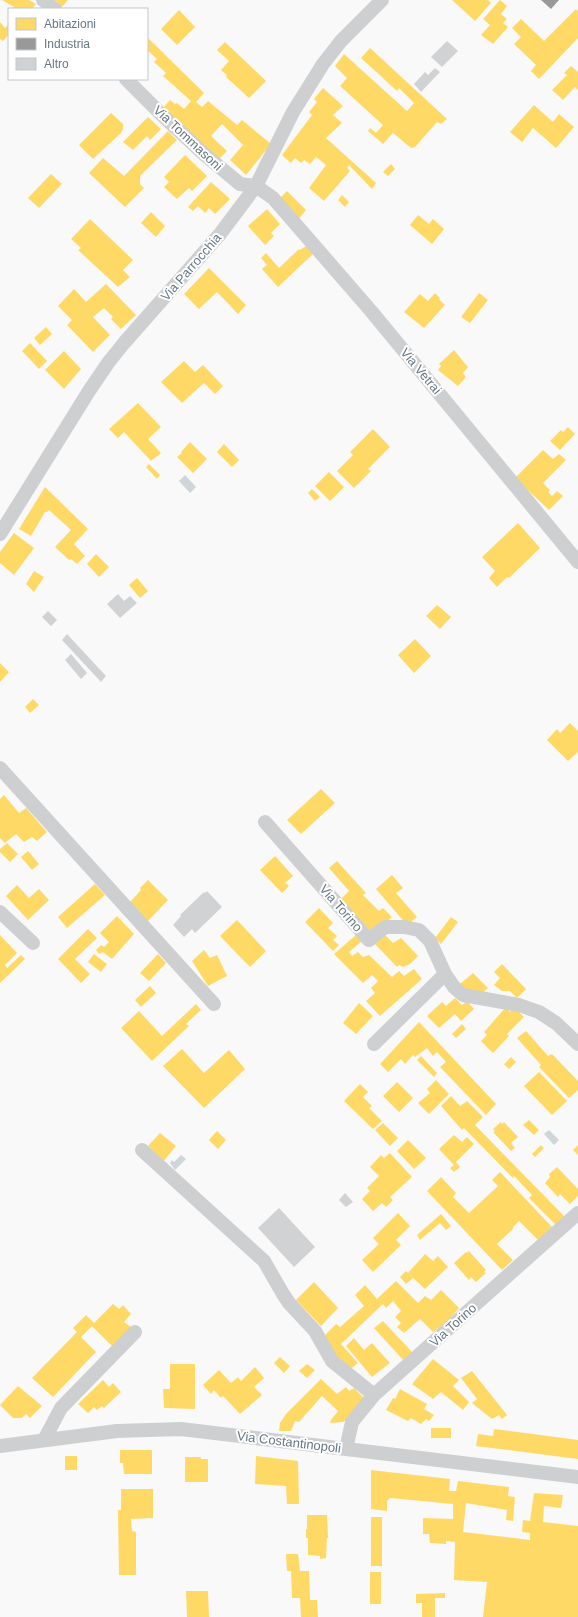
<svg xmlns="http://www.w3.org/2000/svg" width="578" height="1617" font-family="Arial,sans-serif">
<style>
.water{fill:#ced6d9}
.homes{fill:#ffd966}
.industry{fill:#999}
.building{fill:#d0d2d3}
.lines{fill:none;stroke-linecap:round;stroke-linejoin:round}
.minor{stroke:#cecfd0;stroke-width:14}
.labels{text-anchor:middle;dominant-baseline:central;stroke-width:4;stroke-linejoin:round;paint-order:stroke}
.street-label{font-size:13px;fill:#657683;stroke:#fff}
</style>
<rect width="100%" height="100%" fill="#f9f9f9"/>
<path class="water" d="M185,475L196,487L190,493L179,481Z
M549,1130L559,1140L554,1145L544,1134Z
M181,1155L186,1159L175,1170L170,1163L172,1160L174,1162Z"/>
<path class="homes" d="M2,0H29L36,4L32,9H13L14,7Z
M55,0H68L62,7Z
M452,0H488L491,3L475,21Z
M500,0L507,6L501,14L507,19L503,23L508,27L493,44L481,35L490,25L483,19Z
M576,9L578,11V38L539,79L531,71L536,65L514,44L521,37L512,28L521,19L544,41Z
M179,10L195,27L177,45L161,29Z
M0,22L5,28L9,24V34L3,41L0,39Z
M147,37L204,93L196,102L202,107L208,101L237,125L242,120L271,144L246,175L230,160L243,145L222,124L211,136L227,151L218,160L163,108L170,100L175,104L177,103L184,109L191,101L163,76L166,73L154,62L157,59L147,50Z
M225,42L266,81L249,98L226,77L227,75L221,70L229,61L217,50Z
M370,48L447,119L441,124L437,122L415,147L411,148L393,133L383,144L368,131L370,128L376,133L383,125L340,86L347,78L335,66L344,54L407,111L414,103L399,88L397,91L361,58Z
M571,66L578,72V90L575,87L563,100L552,90L567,75L564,73Z
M323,88L343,106L333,115L342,123L326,138L376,183L372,189L349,165L347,168L350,171L324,201L309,188L326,165L316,157L310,164L304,160L301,163L295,158L291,163L282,155L312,115L309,112L317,102L314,99Z
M534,105L553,122L559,114L574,127L556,148L533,128L522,142L510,132Z
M111,113L123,124V129L121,133L93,159L79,145Z
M148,117L161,129L150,140L147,136L133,150L123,142Z
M168,131L177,140L141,175L140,178V184L144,188L125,207L89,173L103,158L124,176Z
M185,155L207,176L192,191L189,188L177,199L164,187L169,182L164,177Z
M391,164L395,169L388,176L383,172Z
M51,174L62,184L39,208L28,198Z
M211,182L230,199L215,214L209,208L205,213L198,206L193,211L188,207Z
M287,191L306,210L297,221L278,200Z
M342,195L349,202L345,207L338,200Z
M267,209L280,224L271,233L274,236L265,245L248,226Z
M151,212L165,226L156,237L141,223Z
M418,215L429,224L433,219L444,229L432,244L410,225Z
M90,219L133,260L123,270L130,277L118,287L78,250L81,248L71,239Z
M306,246L313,254L278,287L262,269L267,265L261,258L266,253L279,268L299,249L300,250Z
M209,268L246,305L238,314L217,292L199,309L184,294Z
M106,284L136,315L121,329L111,319L113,317L104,308L93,317L110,335L93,352L67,325L72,320L58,306L74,289L86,302Z
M435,293L440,298L439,299L445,305L424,328L404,312L420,294L428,301Z
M479,293L488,300L470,323L461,317Z
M46,327L52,334L40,345L34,338Z
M30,343L47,361L39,369L22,351Z
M454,350L468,367L463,373L466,377L458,386L438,370L441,366L439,364Z
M64,351L81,369L64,389L45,370Z
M184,361L195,372L203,365L223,386L215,394L204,383L182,403L161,382Z
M138,403L161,427L148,439L161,453L151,461L124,432L118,438L109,429Z
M568,427L575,434L560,450L550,441L561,430L563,432Z
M373,429L390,447L368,469L371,471L354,488L337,471L353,455L350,452Z
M190,442L207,459L193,473L177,457L182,453L181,452Z
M224,444L239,460L232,467L217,452Z
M543,450L553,459L559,454L566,460L543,483L550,490L548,492L552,496L557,491L563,496L549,510L515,478Z
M149,464L160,475L157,479L146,467Z
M329,472L344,487L330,501L315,486Z
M45,487L88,529L74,544L85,556L77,564L71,559L69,560L55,547L71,530L49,510L47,512H45L31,536L19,529Z
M312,489L320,497L315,501L308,493Z
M518,523L540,548L509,578L507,577L497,587L489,578L495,571L482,557Z
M14,533L34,548L14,575L0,563V552Z
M96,554L109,567L99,577L87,564Z
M34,571L44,577L34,592L26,584Z
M137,578L148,591L140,598L129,585Z
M437,605L451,617L440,629L426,616Z
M415,639L431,656L414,673L398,655Z
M0,663L9,672L0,682Z
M33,699L39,705L30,713L25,707Z
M570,723L578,731V752L568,761L547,740L557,729L560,733Z
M321,789L335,803L301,834L287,820Z
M4,795L19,813L26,808L47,832L37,841L32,837L24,842L16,834L5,843L0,838V799Z
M7,843L18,854L10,862L0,852V849Z
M28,851L39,864L32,870L21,857Z
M275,856L293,876L285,883L289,886L282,893L260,870Z
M337,861L366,893L363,895L379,911L383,908L392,917L373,934L341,899L349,891L329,868Z
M392,875L403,888L396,893L417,917L407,925L376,889Z
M148,880L168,900L148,921L130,902L141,890L140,888Z
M95,884L105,895L67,928L58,917Z
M17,885L29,898L39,889L49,900L28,920L6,896Z
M319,908L333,923L328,928L337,936L333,940L339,945L333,951L305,922Z
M117,916L134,934L112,959L103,952L99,954L96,950L101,945L104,947L109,942L100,933Z
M451,917L458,922L441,944L435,938Z
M237,920L266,951L250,967L220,936Z
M88,929L97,938L75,959L90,974L81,983L58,959Z
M384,934L393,943L401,938L418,956L410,964L403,967L399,965L397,967L372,941Z
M0,935L17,953L5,965L7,968L21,955L25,959L0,983Z
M356,935L362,941L349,952L352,956L358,952L363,957L369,955L392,977L399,971L404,976L414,969L422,979L380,1016L366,1001L375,993L371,988L378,981L372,975L363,983L334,954Z
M204,950L210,958L217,955L227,976L208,986L192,961Z
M94,954L107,964L101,972L88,962Z
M158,954L166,963L149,981L140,973Z
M502,964L526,989L517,998L510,991H502L494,985L500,978L494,972Z
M473,973L488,988L480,995L468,993L460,984Z
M150,986L156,993L141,1007L135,1000Z
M455,998L462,1005L467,1001L474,1009L461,1021L455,1014L439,1028L427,1016L442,1002L446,1006Z
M359,1003L373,1016L356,1034L343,1023Z
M196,1004L201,1010L186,1024L189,1026L152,1061L121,1028L139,1011L162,1036Z
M506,1007L510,1012L514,1007L524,1017L507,1034L509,1036L493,1053L481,1041L487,1035L484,1032Z
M419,1022L496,1104L486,1115L440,1067L446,1062L437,1052L433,1056L427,1048L415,1057L413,1055L405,1064L401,1059L388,1072L380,1064Z
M462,1024L466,1029L456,1038L452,1034Z
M526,1031L548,1056L552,1054L578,1081V1090L569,1098L539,1067L541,1065L517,1038Z
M182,1049L204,1073L229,1050L245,1069L204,1108L163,1066Z
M421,1056L437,1073L434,1077L417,1060Z
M511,1057L516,1062L509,1069L504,1064Z
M539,1072L567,1101L552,1115L524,1086Z
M436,1080L449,1094L429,1114L418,1103L430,1093L427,1089Z
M397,1082L413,1098L399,1112L383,1096Z
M360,1084L368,1092L363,1097L372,1106L369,1108L382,1121L373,1129L344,1101Z
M451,1096L460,1106L467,1101L483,1117L475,1125L565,1217L556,1225L529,1198L532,1195L514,1176L513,1178L464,1128L462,1130L441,1106Z
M529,1120L539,1130L534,1135L523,1125Z
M501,1122L502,1124L504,1122L518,1137L511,1143L515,1148L511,1151L493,1132L495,1131L493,1129Z
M383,1123L398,1138L390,1146L375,1130Z
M217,1131L226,1140L218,1149L209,1140Z
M160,1133L176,1146L162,1163L149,1150L151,1148L148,1146Z
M454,1135L462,1142L467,1137L474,1144L456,1162L460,1167L454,1172L450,1168L454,1165L439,1149Z
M408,1140L426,1158L414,1169L397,1151Z
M541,1145L544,1148L535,1157L532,1154Z
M578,1145V1155L573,1150Z
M390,1153L412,1177L390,1197L393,1200L386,1207L382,1203L373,1211L362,1199L370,1191L367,1188L379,1176L370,1167L381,1155L384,1158Z
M557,1167L578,1189V1196L570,1204L560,1194L558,1197L545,1183L550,1177L549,1174Z
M500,1172L552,1227L538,1240L519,1221L513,1227V1229L497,1244L513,1260L502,1270L427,1191L441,1177L456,1193L453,1197L469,1213L498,1186L492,1180Z
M398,1213L410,1226L396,1240L401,1245L373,1272L362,1260L379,1244L373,1238Z
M441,1214L451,1226L446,1230L440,1223L420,1240L417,1235Z
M469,1251L486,1270L484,1272L486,1273L476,1282L471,1277L469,1280L454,1263L466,1252L467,1253Z
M425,1254L433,1261L438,1256L448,1267L425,1289L408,1273Z
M406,1271L413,1278L406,1284L400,1277Z
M396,1281L418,1303L425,1296L431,1300L441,1290L459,1308L442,1327L441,1326L433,1332L420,1319L404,1333L397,1327L401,1323L395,1317L401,1311L393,1301L386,1308L383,1304L341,1344L358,1363L348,1371L323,1337L336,1324L340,1327L364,1306L355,1295L365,1285L377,1299Z
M314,1282L338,1308L321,1326L296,1300Z
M113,1304L119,1309L123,1305L131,1314L124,1322L131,1327L112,1346L92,1326L81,1337L96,1352L53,1397L32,1378L77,1332L73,1328L86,1315L94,1323Z
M383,1321L413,1353L404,1361L374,1328Z
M354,1338L364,1350L372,1343L390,1363L372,1377L346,1346Z
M280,1357L290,1366L284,1373L274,1363Z
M433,1359L459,1380L453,1386L469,1402L463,1410L441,1392L433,1399L412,1384Z
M170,1364H195V1409L164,1408L163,1389H170Z
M307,1364L315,1370L307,1378L299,1371Z
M255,1367L264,1378L254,1387L262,1395L240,1414L223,1396L221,1398L214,1390L211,1394L203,1385L219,1370L231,1383L238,1377L241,1381Z
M472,1371L507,1415L502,1419L499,1415L492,1419L472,1403L477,1399L461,1378Z
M321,1379L337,1394L346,1387L349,1391L354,1388L365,1399L350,1418L343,1422L330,1423L331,1420L338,1411L322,1396L299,1422L295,1421L291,1431H279L280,1423L286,1414Z
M103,1380L109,1387L113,1383L121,1392L104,1408L102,1406L97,1410L94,1407L88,1413L78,1404Z
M18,1386L42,1406L30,1418L26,1414L22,1418H13L0,1405Z
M400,1389L427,1404L424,1409L434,1415L429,1421L426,1419L421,1424L411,1418L408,1421L386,1410L393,1398L395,1399Z
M431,1428H451V1438H431Z
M494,1429L578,1440V1459L476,1446L478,1434L493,1436Z
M120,1450H152V1474H124L123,1463H120Z
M65,1456H77V1470H65Z
M256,1456L298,1461L299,1504H287L286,1486L255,1484Z
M185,1457H201V1459H208V1482H185Z
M371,1470L450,1479L449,1491H456L458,1481L509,1487L508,1496L515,1497L513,1521L506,1520L507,1510L466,1503L463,1532L530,1540V1533L522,1532L523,1520L530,1521L534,1493L563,1495L561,1508L544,1506L543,1522L578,1526V1617H483L487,1582L454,1580L455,1542L446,1541V1544L430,1543L429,1534H423V1518L453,1519V1504L390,1498L387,1501V1511L371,1509Z
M121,1489H153V1518L131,1519L132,1531L136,1532V1575H119L118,1510H121Z
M307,1515H327L328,1538H327L326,1558L320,1559V1556L308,1555V1538H306V1529H307Z
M371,1517H382V1566H371Z
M286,1554H298L300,1571H309L310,1600H317L318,1617H301L300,1598H292L291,1571H287Z
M370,1572H381V1604H370Z
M186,1591H208L209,1617H187Z
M445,1593V1598H435V1617H422V1603H416V1594Z"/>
<path class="industry" d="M541,0H559L551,9Z"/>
<path class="building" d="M447,41L458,51L442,67L431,57Z
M435,68L440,72L421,92L414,84L425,72L428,75Z
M118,594L124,601L130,596L137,603L120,618L107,604Z
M48,611L57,620L51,626L42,617Z
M67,634L106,676L101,682L62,640Z
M71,654L87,673L81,679L65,660Z
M207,891L222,907L195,933L192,929L184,937L173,925L181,916L180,915L204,892L205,893Z
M345,1193L353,1202L346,1207L339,1200Z
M279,1208L315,1247L294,1267L258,1228Z"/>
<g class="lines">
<path class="minor" d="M43,0L55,9
M126,79L162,115L204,154L240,184L256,186L273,198L371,311L578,562
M0,534L89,391L108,363L124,343L220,234L256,186L293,112L323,64L341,41L382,0
M0,768L214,1004
M265,822L369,940L385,927H404L419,930L430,941L445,974L454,987L463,995L519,1005L539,1012L556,1023L578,1044
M0,912L33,943
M374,1044L445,974
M142,1150L264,1261L283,1294L289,1303L315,1331L332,1361L374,1395
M44,1440L61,1408L135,1332
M0,1446L117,1431L181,1429L578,1477
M346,1449L352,1422L374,1395L578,1213"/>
</g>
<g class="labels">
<g class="street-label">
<text transform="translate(188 138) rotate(43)">Via Tommasoni</text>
<text transform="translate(191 267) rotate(-49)">Via Parrocchia</text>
<text transform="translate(421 371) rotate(50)">Via Vetrai</text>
<text transform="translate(341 908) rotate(49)">Via Torino</text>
<text transform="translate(453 1325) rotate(-42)">Via Torino</text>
<text transform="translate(289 1442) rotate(7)">Via Costantinopoli</text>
</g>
</g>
<rect x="8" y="8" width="140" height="72" fill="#ffffff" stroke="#c1c8cd"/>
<rect x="16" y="18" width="20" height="12" fill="#ffd966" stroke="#c1c8cd"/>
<text x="44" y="28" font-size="12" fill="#657683">Abitazioni</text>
<rect x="16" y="38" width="20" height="12" fill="#999999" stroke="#c1c8cd"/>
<text x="44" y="48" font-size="12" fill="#657683">Industria</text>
<rect x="16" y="58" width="20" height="12" fill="#d0d2d3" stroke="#c1c8cd"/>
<text x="44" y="68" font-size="12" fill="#657683">Altro</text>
</svg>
